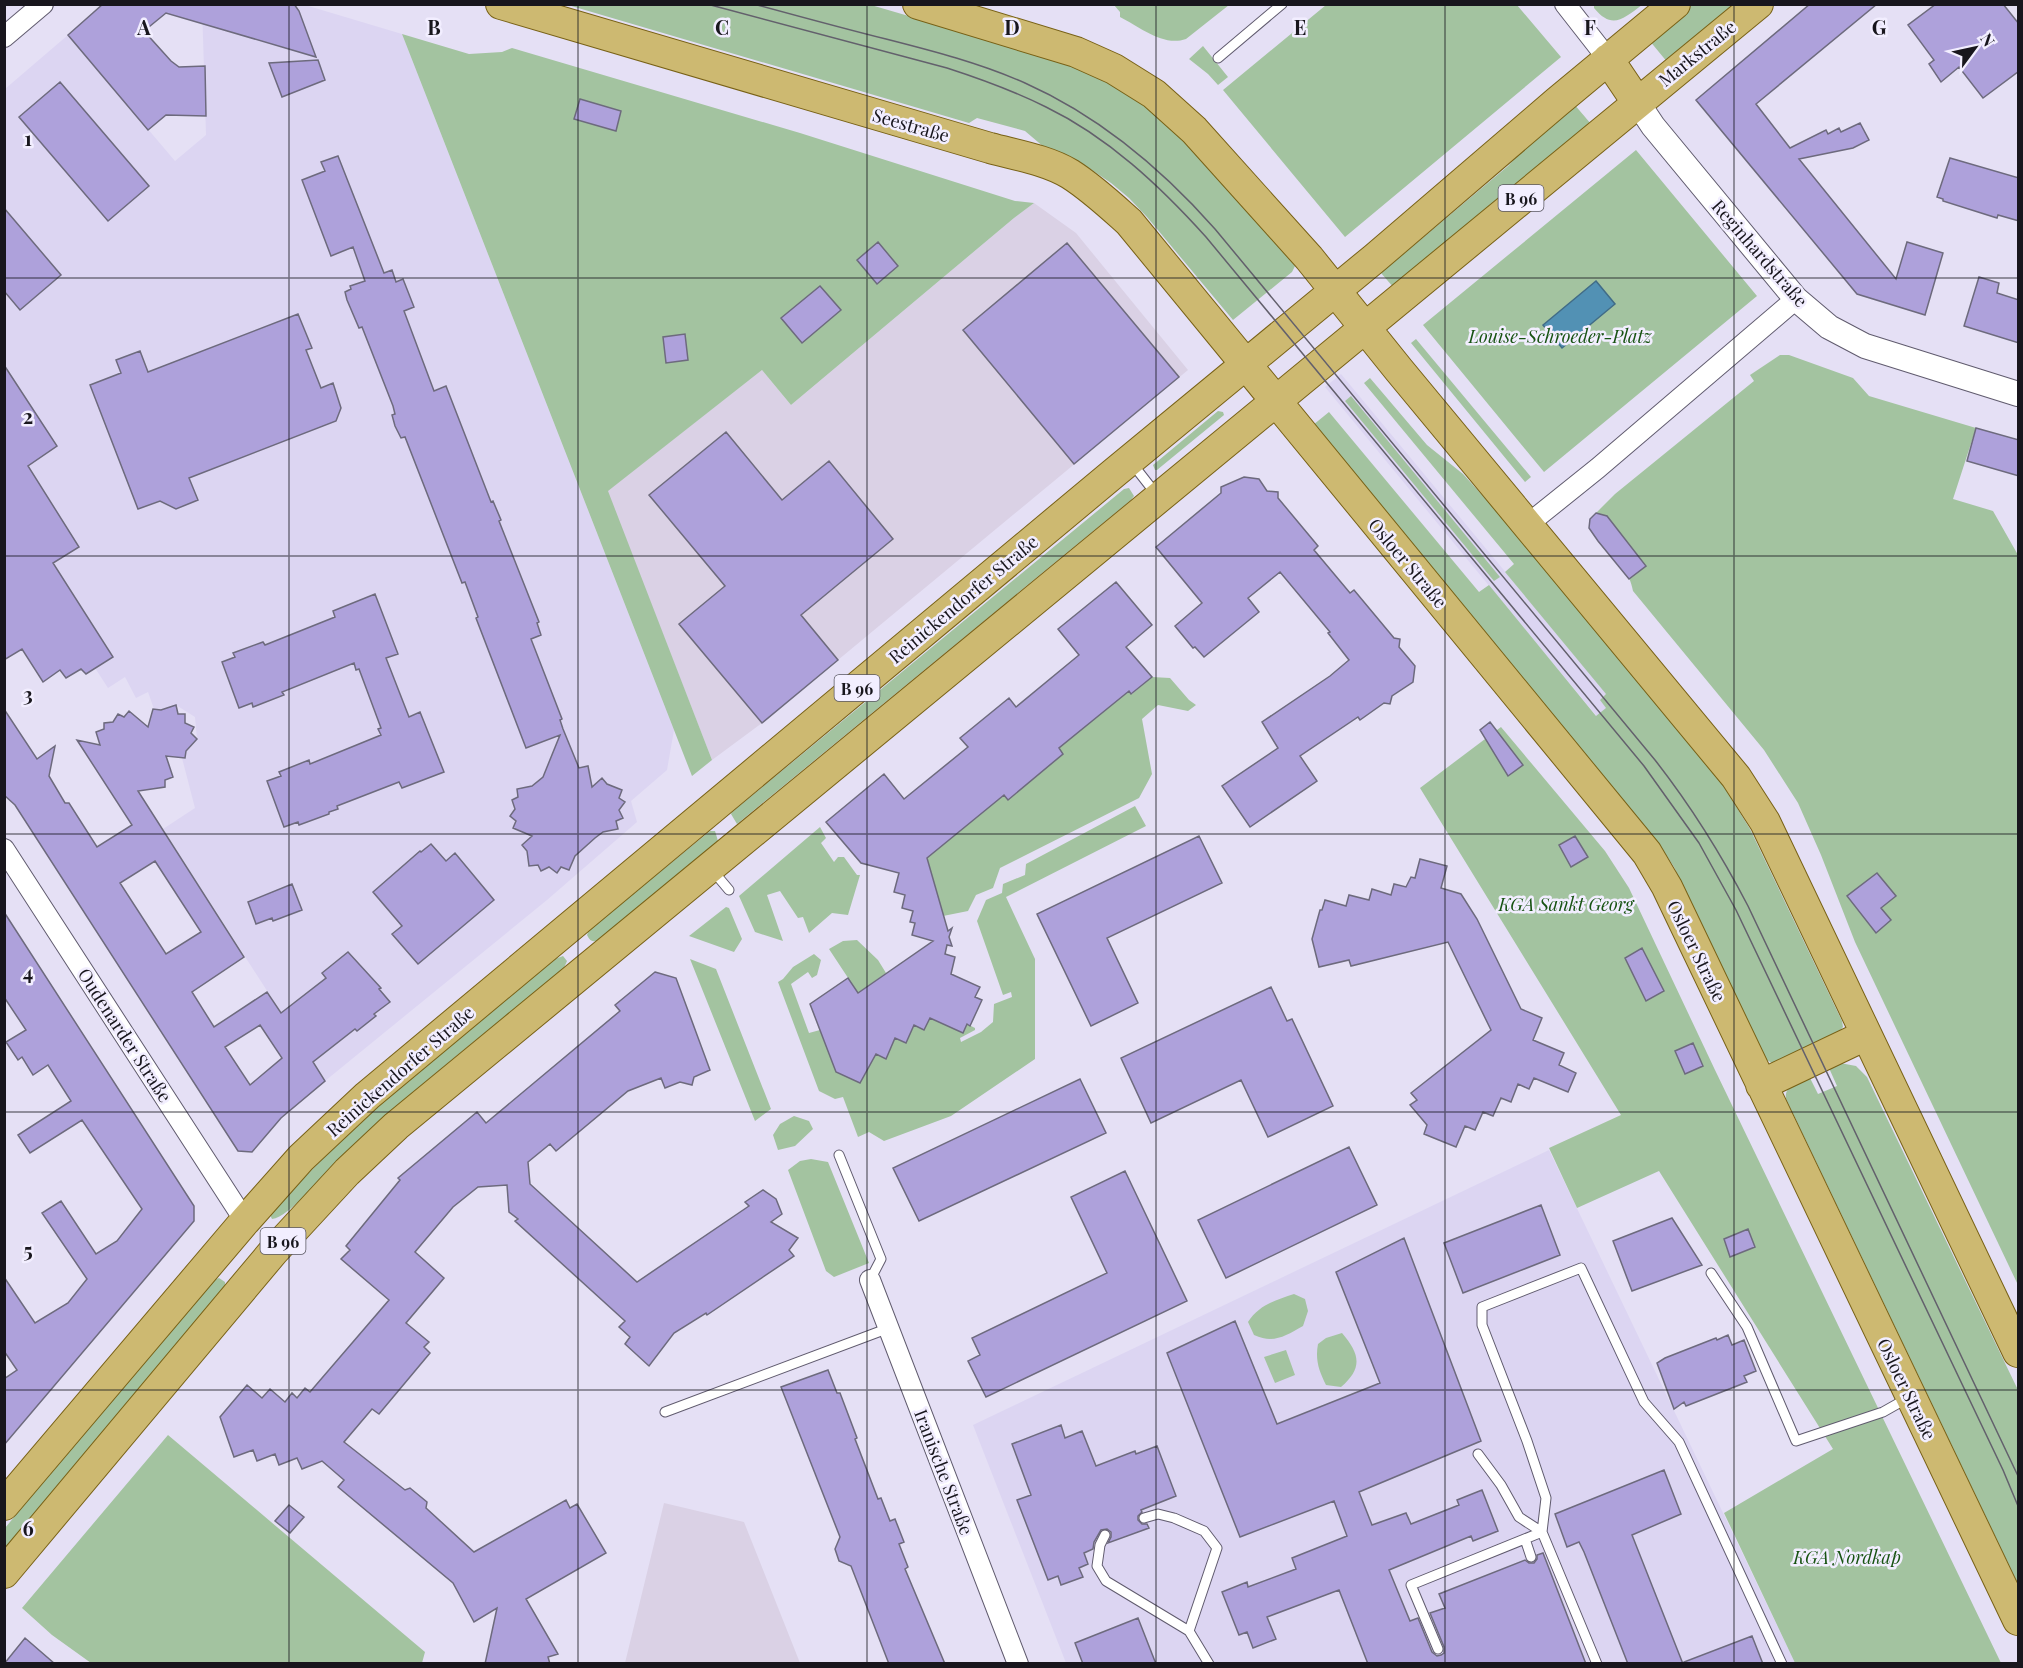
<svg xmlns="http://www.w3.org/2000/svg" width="2023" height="1668" font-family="'Playfair Display',serif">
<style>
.built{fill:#dcd5f2}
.education{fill:#dad1e5}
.green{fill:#a3c3a0}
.water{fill:#5291b4;stroke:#416c87;stroke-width:1.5}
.building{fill:#aea1db;stroke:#6d6a7d;stroke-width:1.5;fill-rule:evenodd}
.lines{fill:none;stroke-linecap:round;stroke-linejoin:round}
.service-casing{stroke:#605b6e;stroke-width:11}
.minor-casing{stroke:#605b6e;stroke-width:22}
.tertiary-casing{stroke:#605b6e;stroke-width:26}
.primary-casing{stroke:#786116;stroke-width:32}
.service{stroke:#fff;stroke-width:9}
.minor{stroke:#fff;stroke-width:20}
.tertiary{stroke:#fff;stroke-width:24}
.primary{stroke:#cdb971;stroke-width:30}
.tram{stroke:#63606c;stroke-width:1.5}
.grid{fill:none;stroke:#18161d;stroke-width:1.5;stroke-opacity:0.55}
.labels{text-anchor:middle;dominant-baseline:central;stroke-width:5;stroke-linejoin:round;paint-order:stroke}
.shield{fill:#f2eeff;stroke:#595761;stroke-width:1.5}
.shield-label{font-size:16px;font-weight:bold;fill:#18161d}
.street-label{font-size:18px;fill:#18161d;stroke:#f2eeff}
.park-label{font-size:18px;font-style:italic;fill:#175312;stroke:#f2eeff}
.grid-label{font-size:20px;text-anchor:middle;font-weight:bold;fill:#18161d;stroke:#f2eeff;stroke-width:5;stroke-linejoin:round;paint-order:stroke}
</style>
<rect width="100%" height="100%" fill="#e5e0f5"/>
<path class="built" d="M202,5H305L402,34L674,730L667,770L631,801L637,822L547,900L325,1081L163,829L195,808L182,758H185L186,751L197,739L195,717L176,705L161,710L154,709L148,692L136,698L125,677L108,688L95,668L86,674L81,669L66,678L5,582V89L68,35L175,161L206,135Z
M1341,374L1649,745L1633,760L1325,387Z
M1549,1150L1795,1663H1066L973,1425Z"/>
<path class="education" d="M1034,203L1076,233L1188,370L762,723L712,760L607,491L762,370L791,405L1014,218Z
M664,1503L744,1522L800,1663H625Z"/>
<path class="green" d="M568,5H871L1062,61L1100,76L1161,114L1231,189L1295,266L1292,272L1233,320L1147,217L1129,198L1111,183L1089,168L1045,148L1025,131L977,118L969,123Z
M1114,5H1229L1186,39C1163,47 1140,27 1120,17V12Z
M1326,5H1517L1561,57L1345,237L1223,90Z
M1594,5V4L1642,5C1623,19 1612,30 1594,8Z
M1692,5H1738L1668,63L1649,40Z
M402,34L469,54L502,52L512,48L800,133L1015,201L1034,203L1014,218L791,405L762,370L608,491L712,760L692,776Z
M1203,46L1228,77L1218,85L1208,74L1189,59Z
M1574,104L1591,124L1394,288L1381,273L1508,166L1534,138Z
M1636,150L1757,296L1544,472L1423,325Z
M1416,339L1531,477L1525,482L1411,343Z
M1780,355H1789L1853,378L1869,396L1976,428L1953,499L1993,511L2018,555V1285L1855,942L1821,855L1798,803L1764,750L1633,591C1632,587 1631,582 1629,578C1619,562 1586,536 1590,519L1615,494L1754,381L1750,375Z
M1370,378L1427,445L1463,474L1493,507L1721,782L1750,829L1842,1021L1843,1027L1839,1032L1777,1062L1772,1063L1765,1059L1674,867L1663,850L1313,425L1329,412L1479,592L1489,585L1596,716L1606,708L1600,700L1606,694L1505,572L1514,564L1364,383Z
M1351,396L1500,577L1494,581L1345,401Z
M1218,411L1223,412L1224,415L1157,470H1155L1153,465Z
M1129,488L1134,496L1131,500L737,824L731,814L732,812L1124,489Z
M1152,677L1170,678L1189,700L1196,705L1188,711L1158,705L1142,719L1152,774L1139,798L1000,868L993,888L976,895L968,911L943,916L926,854L1003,794L1008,800L1063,754L1057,746L1066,738L1068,740L1129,691L1132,694Z
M1501,727L1605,851L1629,888L1715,1070L2001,1663H1795L1724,1513L1833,1449L1659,1171L1577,1208L1549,1148L1621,1115L1420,788Z
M1135,806L1146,826L1006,897L1035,959V1059L951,1116L884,1141L869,1132L858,1137L843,1097L835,1099L819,1091L778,982L783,979L793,967L814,954L821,960L817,975L812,978L808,972L791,984L809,1033L820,1030L860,1083L876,1054L886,1058L895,1038L906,1043L914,1025L924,1030L932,1014L963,1033L967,1024L975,1028V1030L960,1038L961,1042L981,1032L993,1022L994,1004L1012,997L1011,992L1003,995L977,921L986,900L1002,893L1003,884L1025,875L1026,864Z
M820,827L826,838L821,843L834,862L838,857H844L857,875H860L848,915L832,913L809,933L803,917L798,918L780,891L767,895L783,941L755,932L739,896Z
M710,831H715L718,841L599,941C592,942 590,941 587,935L589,930Z
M726,907L729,908L742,939L734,952L689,936Z
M857,940L878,960L886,973L858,993L829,949L843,941Z
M563,956L567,961L563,970C487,1031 410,1091 339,1159C324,1173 290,1217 272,1219L270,1215L276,1206L370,1111L555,959Z
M690,959L716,969L771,1109L755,1121Z
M1840,1063L1856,1066L1867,1077L2018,1390V1584L1786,1099C1784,1085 1799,1082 1809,1076L1818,1094L1837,1086L1829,1068Z
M794,1116L809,1121L813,1129L795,1146L778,1150L773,1135L780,1124Z
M811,1159L828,1162L869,1263L834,1277L826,1271L788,1170L800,1161Z
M219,1278L225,1282V1287L5,1550V1528L211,1281Z
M1294,1294L1305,1299L1308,1311L1303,1326C1285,1336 1274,1344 1254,1335L1248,1322C1259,1305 1276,1300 1294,1294Z
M1342,1333C1360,1354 1363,1368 1341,1387L1326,1385C1319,1371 1315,1360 1318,1344L1326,1338Z
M1286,1350L1295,1375L1275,1383L1264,1357Z
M168,1435L425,1652L422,1663H91L52,1635L22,1608Z"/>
<path class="water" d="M1596,281L1615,304L1562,348L1543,325Z"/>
<path class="building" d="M103,4H294L299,11L316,57L166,13L144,31L171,61L179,67L205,66L206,116L166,115L148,130L68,35Z
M1810,4H1877L1756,104L1790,148L1826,130L1828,134L1839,128L1841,132L1860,123L1869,140L1853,148L1799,159L1896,279L1907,242L1943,253L1925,315L1857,294L1696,100Z
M1936,4H2003L2019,24V71L1983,98L1959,67L1941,82L1929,64L1934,60L1908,25Z
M318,60L325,80L282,97L269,63Z
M60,82L149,186L108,221L19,117Z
M580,99L621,111L616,131L574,119Z
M338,156L384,273L392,270L396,282L403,279L414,307L404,311L434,391L446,386L491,502L493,501L501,520L499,521L539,622L537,623L541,635L531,639L562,719L560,720L563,729L579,768L588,766L592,787L602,778L607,784L622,790L619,798L625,802L619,810L623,818L616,821L618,829L603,832L595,838L575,856L569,870L561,867L557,873L549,867L541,871L538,865L529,866L527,851L522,845L532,836L513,828L516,821L510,816L515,809L512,800L518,797L517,789L532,786L543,777L560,735L526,748L476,618L478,617L465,582L462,583L405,437L401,438L395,426L392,415L395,414L393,406L362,327L359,328L347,300L345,292L351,289L350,286L365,281L353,247L331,256L302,180L325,171L321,162Z
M1950,158L2019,178V221L1998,215L1997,218L1943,201V199L1937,197Z
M4,208L61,275L20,310L4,291Z
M878,242L898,266L877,284L857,260Z
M1067,243L1179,377L1074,464L963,330Z
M1979,277L1999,283L1997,293L2019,300V343L1964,326Z
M820,286L841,310L802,343L781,318Z
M298,314L312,348L306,350L321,388L333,383L341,408L336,421L189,478L198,500L176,509L160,501L138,509L90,385L121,373L116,360L140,351L148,372Z
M685,334L688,360L666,363L663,337Z
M4,365L57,446L28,466L79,547L53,563L113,657L86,674L81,669L66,678L60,670L43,682L22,649L4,660Z
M1976,428L2019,440V476L1967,461Z
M726,432L782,500L829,461L893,539L801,615L838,660L762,723L679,624L725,586L649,495Z
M1244,477L1259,479L1267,491L1278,492V498L1318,546L1314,550L1350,593L1354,590L1394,638L1400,639L1399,647L1415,666L1413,682L1392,696L1390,704L1384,703L1360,720L1358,717L1300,756L1317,781L1250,827L1222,786L1278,748L1262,722L1330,676L1349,660L1328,633L1330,632L1280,572L1248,598L1259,612L1204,657L1195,647L1193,648L1175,626L1202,603L1156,547L1221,493V487Z
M1596,513L1607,516L1646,566L1629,579L1598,541L1589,528L1590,519Z
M1116,582L1152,625L1126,647L1152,677L1131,694L1129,691L1059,748L1063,754L1008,800L1004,795L927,858L948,931L952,928L949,937L952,946L947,945L945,954L955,957L951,974L980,987L975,997L982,1000L970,1026L967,1024L963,1033L930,1018L924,1030L914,1025L906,1043L895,1038L886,1059L876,1054L860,1083L836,1072L810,1004L848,978L858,993L933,941L912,935L915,923L910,922L913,911L902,908L905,895L894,892L899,873L861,863L826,822L884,774L904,799L968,747L960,738L1009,698L1016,707L1079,655L1058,629Z
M375,594L398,654L386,658L409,717L420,712L444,772L402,788L399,782L337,806L338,809L329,812V814L299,825L298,822L284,827L267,781L281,776L279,772L309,760L310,764L381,735L378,729L381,728L359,669L356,670L354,663L282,692L284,695L253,707L252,703L239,708L222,662L235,657L233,653L263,642L265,645L335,617L333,611Z
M176,705L178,714H185V723L194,727L191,733L197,739L186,751L185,758L166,756L173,777L165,780V787L138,791L244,957L192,992L214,1027L267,992L281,1013L326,978L322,973L348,952L381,988L379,989L390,1002L374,1014L376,1016L357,1031L355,1029L313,1062L325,1081L281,1118L252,1152L238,1151L15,805L4,795V709L37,759L55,746L49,776L65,803H69L97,847L132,825L77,740L100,745L96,732L104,729V723L113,722L118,714L124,717L129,711L148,727L153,709L161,710ZM155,861L201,932L166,954L120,883ZM260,1025L282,1058L250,1085L225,1047Z
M1490,722L1523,765L1508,776L1480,730Z
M1199,836L1222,883L1107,938L1138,1003L1091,1026L1037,914Z
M1575,836L1588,857L1571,867L1559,845Z
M431,844L446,861L455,853L494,900L418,964L392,934L402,926L373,892L420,851L421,852Z
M1420,859L1447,866L1441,888L1461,894L1477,919L1521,1009L1542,1018L1533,1040L1564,1053L1559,1065L1576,1073L1568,1092L1534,1078L1529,1089L1518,1084L1511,1102L1501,1098L1493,1116L1483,1112L1475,1130L1465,1126L1456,1147L1424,1134L1427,1125L1410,1105L1417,1100L1411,1093L1491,1030L1448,942L1351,966L1349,960L1319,967L1312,939L1320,910H1322L1325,900L1346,906L1349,895L1369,900L1372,889L1391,895L1394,884L1406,887L1411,877L1415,878Z
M1877,873L1896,896L1881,908L1891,920L1876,933L1847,896Z
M292,884L302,910L273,921L272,918L256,924L248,902Z
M4,912L194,1206V1221L4,1445V1379L17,1370L4,1351V1277L35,1323L68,1303L87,1279L42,1213L61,1201L96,1254L117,1241L142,1209L82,1120L30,1153L18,1135L71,1101L48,1065L33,1075L22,1057L18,1060L6,1042L26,1030L4,997Z
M1642,948L1664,991L1646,1001L1625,958Z
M655,972L676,978L710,1070L694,1077L692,1085L680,1082L665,1088L661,1078L628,1091L556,1151L550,1144L528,1162L530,1184L637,1282L749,1206L745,1202L763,1190L776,1199L782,1214L771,1222L798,1238L789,1250L794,1256L707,1315L706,1313L674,1333L649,1366L625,1344L630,1337L619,1327L625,1321L515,1221L518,1219L509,1212L507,1185L478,1187L453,1207L415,1252L444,1278L406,1323L429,1342L424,1347L430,1353L379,1414L372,1409L344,1442L405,1490L410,1488L427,1502L426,1508L474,1552L566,1500L570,1508L577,1504L606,1553L526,1599L558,1654L548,1657L550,1664H485L497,1608L474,1622L453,1583L338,1487L344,1480L322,1461L302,1469L297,1458L279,1465L275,1454L257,1461L253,1450L234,1457L220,1417L247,1385L262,1398L270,1389L285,1402L292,1393L297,1398L305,1388L310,1392L389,1300L341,1259L350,1250L346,1246L400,1180L398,1178L477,1112L486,1123L620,1011L615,1005Z
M1271,987L1287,1021L1292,1019L1333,1106L1268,1137L1241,1080L1151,1123L1121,1058Z
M1693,1043L1703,1066L1685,1074L1675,1051Z
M1080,1079L1106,1133L919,1221L893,1168Z
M1349,1147L1377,1205L1226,1278L1198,1220Z
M1125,1171L1187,1301L986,1397L968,1361L980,1355L972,1338L1107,1273L1071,1197Z
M1541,1205L1560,1255L1463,1293L1444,1243Z
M1672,1218L1702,1265L1632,1291L1613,1241Z
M1748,1229L1755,1247L1730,1257L1724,1239Z
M1404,1238L1481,1441L1359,1492L1372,1525L1406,1513L1411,1524L1459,1505L1457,1500L1482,1490L1498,1531L1473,1541L1471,1536L1389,1570L1410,1621L1418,1618L1432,1652L1437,1656L1441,1655L1444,1653V1647L1430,1613L1445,1608L1439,1594L1525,1560L1529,1563H1534L1537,1559V1555L1543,1553L1586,1664H1368L1339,1590L1267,1617L1276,1639L1253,1648L1247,1632L1239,1635L1222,1592L1247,1582L1248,1587L1296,1569L1292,1558L1347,1536L1334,1501L1240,1537L1167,1353L1235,1321L1277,1424L1380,1383L1336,1272Z
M1728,1335L1732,1345L1744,1340L1756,1371L1744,1376L1747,1382L1686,1406L1684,1402L1674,1409L1657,1363L1665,1358L1716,1338L1717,1340Z
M828,1370L837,1393H840L857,1438L855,1439L878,1499L881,1498L890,1521L895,1519L904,1542L899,1544L908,1567L905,1569L945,1664H889L851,1566L839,1561L835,1549L840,1537L781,1387Z
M1061,1425L1065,1438L1082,1431L1096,1466L1135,1451L1136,1454L1157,1446L1176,1496L1141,1510L1142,1512L1138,1516V1520L1142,1524H1147L1149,1528L1108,1543L1111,1537V1532L1107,1529L1101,1530L1094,1542L1093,1549L1084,1553L1088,1564L1079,1568L1083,1577L1061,1585L1058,1576L1048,1580L1017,1500L1031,1495L1012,1444Z
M1664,1470L1681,1514L1632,1535L1683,1664H1628L1584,1552L1579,1542L1567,1547L1555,1514Z
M289,1505L304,1517L290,1533L275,1521Z
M1138,1618L1156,1664H1083L1075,1643Z
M1752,1636L1763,1664H1684V1662Z
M25,1638L55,1664H4Z"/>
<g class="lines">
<g class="service-casing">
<path id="service" d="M1218,58L1282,4
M1131,462L1156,494
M713,871L729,890
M839,1155L881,1259L870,1280
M1711,1273L1747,1327L1796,1441L1883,1412L1906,1399
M665,1412L889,1328
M1478,1454L1501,1485L1519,1517L1542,1532
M1144,1518L1158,1514L1174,1518L1204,1531L1217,1548L1189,1631
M1105,1535L1100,1545L1097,1566L1106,1581L1189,1631L1209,1664
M1525,1539L1531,1557
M1438,1649L1411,1585L1542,1532
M1597,1664L1542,1532L1546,1498L1527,1441L1482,1325V1307L1581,1268L1644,1402L1679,1442L1782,1664"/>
</g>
<g class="minor-casing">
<path id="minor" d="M1565,4L1608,59
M4,37L43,4
M1527,525L1598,468L1796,299
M4,849L245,1221
M870,1280L1018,1664"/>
</g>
<g class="tertiary-casing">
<path id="tertiary" d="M1637,102L1653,126L1796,299L1829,327L1865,346L2018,394"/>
</g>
<g class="primary-casing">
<path id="primary" d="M501,4L990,148C1016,155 1047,160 1070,174C1092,188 1110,205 1129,222L1647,853L1667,887L2018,1620
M918,4L1076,52L1114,69L1154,94L1194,130L1309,258L1399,370L1736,777L1765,822L2018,1352
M1608,59L1637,102
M1761,1085L1866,1035
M4,1505L245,1221L301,1158L367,1096L1114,473L1375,258L1557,102L1675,4
M4,1573L273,1252L347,1172L396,1126L1758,4"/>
</g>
<use href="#service" class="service"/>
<use href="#minor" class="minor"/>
<use href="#tertiary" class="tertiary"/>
<use href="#primary" class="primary"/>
<path class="tram" d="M707,4L947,68C981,79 1014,91 1046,107C1108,137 1160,186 1206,237L1644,766L1699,843L1736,910L2003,1470L2018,1506
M754,4C798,16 842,28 886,39C933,51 980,63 1025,83C1099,116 1162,169 1215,229L1655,760C1691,806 1721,854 1748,906L2018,1476"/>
</g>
<path class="grid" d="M289,4V1664M578,4V1664M867,4V1664M1156,4V1664M1445,4V1664M1734,4V1664M4,278H2018M4,556H2018M4,834H2018M4,1112H2018M4,1390H2018"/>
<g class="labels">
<g class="shield">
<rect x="1498.5" y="185" width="45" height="26" rx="4.5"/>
<rect x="834.5" y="675" width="45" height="26" rx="4.5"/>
<rect x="260.5" y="1228" width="45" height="26" rx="4.5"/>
</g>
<g class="shield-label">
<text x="1521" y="198">B 96</text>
<text x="857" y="688">B 96</text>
<text x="283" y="1241">B 96</text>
</g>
<g class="street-label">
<text transform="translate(1697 53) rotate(-39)">Markstraße</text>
<text transform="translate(911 125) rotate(16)">Seestraße</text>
<text transform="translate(1760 253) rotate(49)">Reginhardstraße</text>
<text transform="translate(1408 563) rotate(50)">Osloer Straße</text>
<text transform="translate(963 599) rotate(-40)">Reinickendorfer Straße</text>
<text transform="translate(1697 951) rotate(64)">Osloer Straße</text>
<text transform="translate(125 1035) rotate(57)">Oudenarder Straße</text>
<text transform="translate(400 1071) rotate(-41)">Reinickendorfer Straße</text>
<text transform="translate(1907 1389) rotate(64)">Osloer Straße</text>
<text transform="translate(944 1472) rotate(69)">Iranische Straße</text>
</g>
<g class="park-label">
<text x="1560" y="336">Louise-Schroeder-Platz</text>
<text x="1566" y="904">KGA Sankt Georg</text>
<text x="1847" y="1557">KGA Nordkap</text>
</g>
</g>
<g class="grid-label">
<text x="144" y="35">A</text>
<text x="434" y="35">B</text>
<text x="722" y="35">C</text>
<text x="1012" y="35">D</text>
<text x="1300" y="35">E</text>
<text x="1590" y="35">F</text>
<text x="1879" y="35">G</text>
<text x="28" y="146">1</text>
<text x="28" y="424">2</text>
<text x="28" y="702">3</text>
<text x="28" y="980">4</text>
<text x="28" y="1258">5</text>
<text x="28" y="1536">6</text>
</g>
<rect width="2023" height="1668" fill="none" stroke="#18161d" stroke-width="12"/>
<g transform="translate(1975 48) rotate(57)" stroke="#f2eeff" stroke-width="4.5" paint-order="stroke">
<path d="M0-4.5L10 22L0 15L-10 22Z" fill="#18161d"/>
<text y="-9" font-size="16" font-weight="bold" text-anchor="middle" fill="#18161d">N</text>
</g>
</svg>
